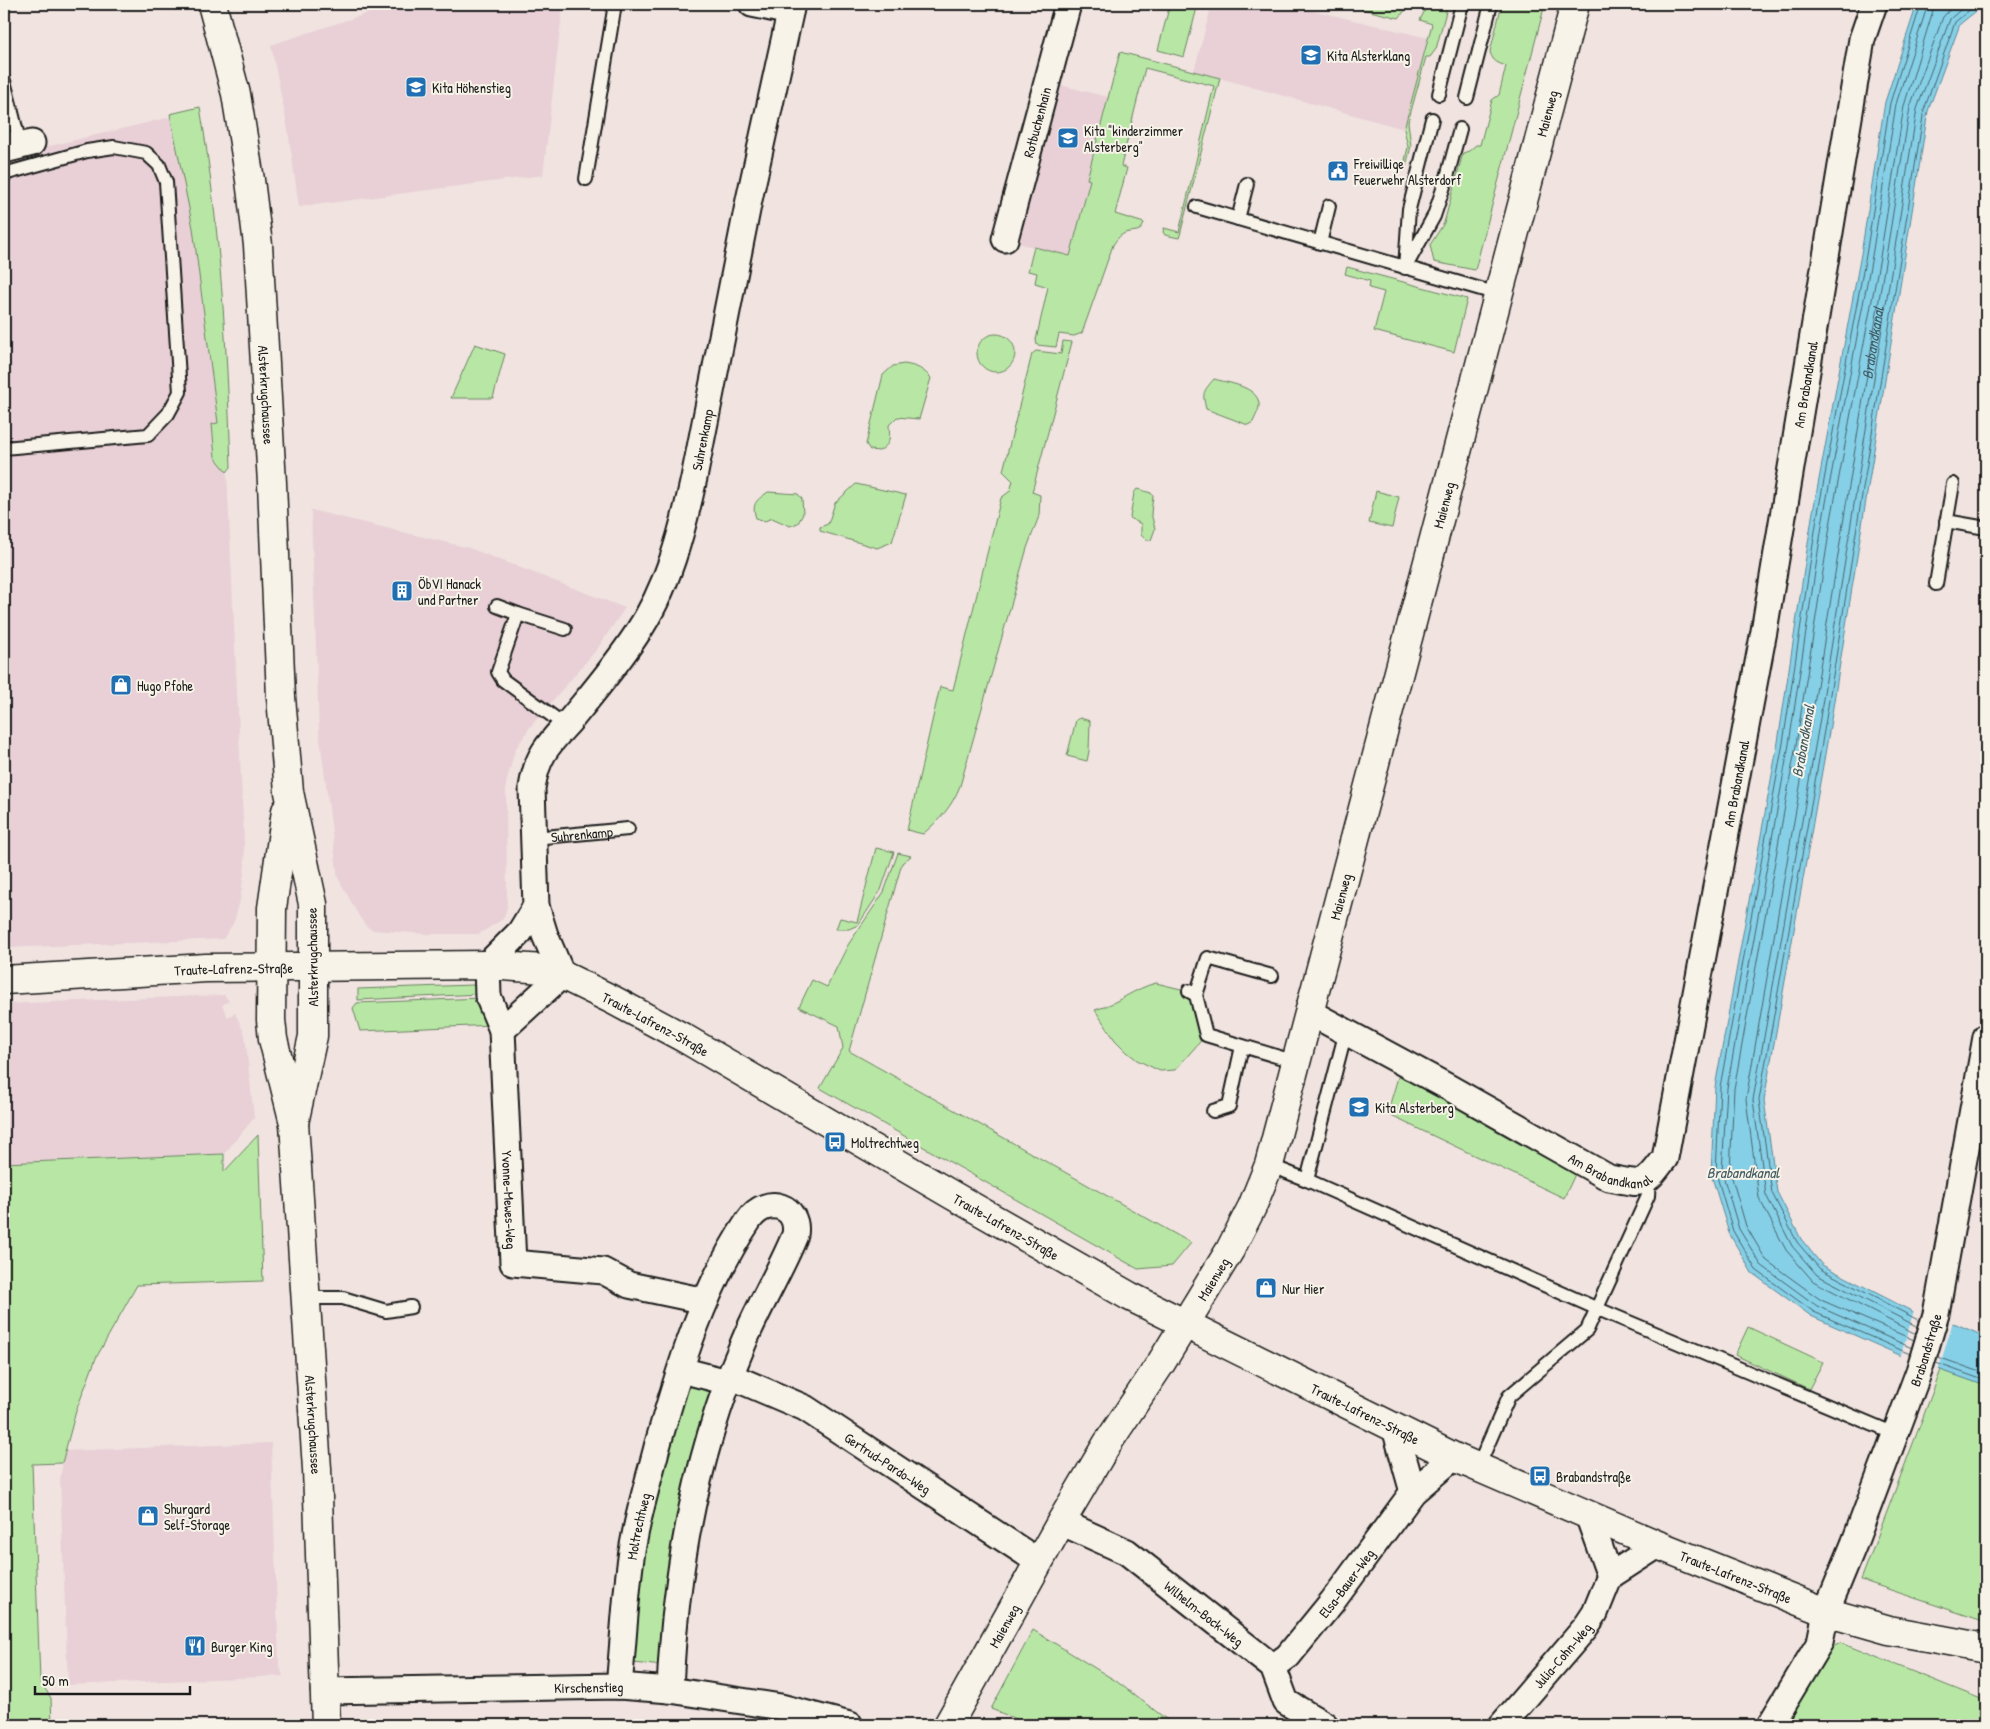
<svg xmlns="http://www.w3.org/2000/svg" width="1990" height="1729" font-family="'Patrick Hand',sans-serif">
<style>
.built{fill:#e8d0d6}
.green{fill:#b8e7a5;stroke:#6a8260}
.water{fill:#86d0e7;stroke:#5c8896}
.pier{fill:#f0e3e0}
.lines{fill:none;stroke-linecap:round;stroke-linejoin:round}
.shore{stroke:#46646d;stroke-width:1}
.lane-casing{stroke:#1c1c1c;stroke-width:16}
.street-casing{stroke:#1c1c1c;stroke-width:29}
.secondary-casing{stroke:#1c1c1c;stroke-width:31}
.primary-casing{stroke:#1c1c1c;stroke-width:31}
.lane{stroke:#f7f3e8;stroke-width:12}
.street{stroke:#f7f3e8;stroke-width:25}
.secondary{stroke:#f7f3e8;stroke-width:28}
.primary{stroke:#f7f3e8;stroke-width:28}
.labels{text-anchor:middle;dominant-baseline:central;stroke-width:4;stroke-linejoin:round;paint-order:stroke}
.poi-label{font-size:14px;fill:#1c1c1c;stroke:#f7f3e8;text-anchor:start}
.street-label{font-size:14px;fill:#1c1c1c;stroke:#f7f3e8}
.water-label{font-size:15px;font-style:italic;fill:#415b63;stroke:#f7f3e8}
</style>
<rect width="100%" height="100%" fill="#f0e3e0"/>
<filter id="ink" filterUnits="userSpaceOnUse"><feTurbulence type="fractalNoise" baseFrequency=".02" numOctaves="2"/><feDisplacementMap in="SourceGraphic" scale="10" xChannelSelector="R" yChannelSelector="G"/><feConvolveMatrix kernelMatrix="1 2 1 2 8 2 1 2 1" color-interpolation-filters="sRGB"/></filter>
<g filter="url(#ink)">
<path class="built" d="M396,4H563L543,175L299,207L288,130L271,45Z
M1212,4H1286L1428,38L1404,129L1194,71Z
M1052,83L1108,97L1087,178L1090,180L1070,256L1010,241Z
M171,117L193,228L218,424H212L215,457L227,472L245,866L240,900L234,922L223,939L4,948V157Z
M311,510L469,548L625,608L597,649L530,727L515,750L506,784L507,907L503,919L479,934H427L373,930L366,926L359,916L338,878L319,731Z
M224,995L229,1001L222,1005L228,1017L235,1013L245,1035L254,1118L224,1154L4,1163V1004Z
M271,1443L279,1664L283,1676L68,1685L60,1479L65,1451Z"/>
<path class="green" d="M1170,4H1198L1184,57L1158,50Z
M1341,4H1410L1399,18Z
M1428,4H1448L1436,49L1430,57H1426L1408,122L1411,146L1405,170H1403L1408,147L1404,129L1432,24L1420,20Z
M1502,4H1545L1475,270L1434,262L1430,245L1444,223L1463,153L1469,151L1476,145H1480L1492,100L1499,95L1506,66C1498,63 1493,62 1490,52Z
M1120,52L1220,78L1180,235L1179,238L1165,235L1163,232L1164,228L1179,232L1214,86L1145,68L1121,166L1127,168L1115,214L1144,223C1141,234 1134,230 1125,233C1119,236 1116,240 1113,245L1082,333L1074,336L1059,334L1056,347L1037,345L1036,340L1048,287L1035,283L1037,273L1028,271L1034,247L1070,256L1090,180L1087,179Z
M200,107C220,226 227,347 231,467L227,472L215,457L212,424L218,423L193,228L170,114Z
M1347,267L1467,299L1454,352L1374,331L1384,292L1369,288L1370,281L1345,274Z
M977 353a19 19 0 1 1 38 0a19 19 0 1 1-38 0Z
M1063,341L1072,342L1032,492L1040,495L1039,516L1027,548L960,786C951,808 941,818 923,834L907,830L940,687L953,690L1001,498L1010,491L1013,481L1003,471L1032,354L1036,351L1061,354Z
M475,344L505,354L493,398H451Z
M904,364C917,366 923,369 931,378L919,419L897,417L889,425C890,438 891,444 879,451L870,450L866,444L883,375L893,366Z
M1214,379C1228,383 1256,386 1259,403C1260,409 1255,417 1253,422L1248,425L1206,409C1202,392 1203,392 1214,379Z
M856,484L906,495L892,542L877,548L820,531V527L828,524L835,503Z
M1137,489L1151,493L1153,496L1151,513L1155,529L1151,540H1146L1141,535V524L1130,518L1134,493Z
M1376,491L1399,497L1392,528L1369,523Z
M768,492L798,494L802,499L803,514L798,523L790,526L772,518L765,521L756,518C751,503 757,500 768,492Z
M1080,718L1090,721L1089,751L1087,761L1067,756L1076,720Z
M876,848L894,852L881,890L858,925L849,929H836L840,918L857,922Z
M898,853L911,856L902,863L849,1051L1191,1243L1172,1266L1138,1269L820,1088L843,1048L839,1026L799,1007L812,980L827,987L848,945L884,892Z
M1156,983L1189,991L1206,1035L1175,1070L1160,1071L1137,1060L1127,1052L1115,1040L1095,1010C1117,1004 1135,988 1156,983Z
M473,985L480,994L358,1000V989Z
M482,998L493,1025L360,1031L353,1008L357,1003Z
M1399,1074L1576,1172L1564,1198L1387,1114Z
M258,1135L263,1281L137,1285L96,1358L76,1411L62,1463L32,1464L40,1681L51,1698L52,1725H4V1163L224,1154V1172Z
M1748,1327L1823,1362L1809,1389L1735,1355Z
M1941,1370L1986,1386V1622L1861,1580Z
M694,1384L715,1388L664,1666L633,1663L640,1582L652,1503L686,1391Z
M1033,1630L1116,1681L1174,1725H1031L991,1709Z
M1841,1643L1986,1701V1725H1782L1823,1651Z"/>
<path class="water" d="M1917,4H1985L1960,24L1928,111L1830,726L1764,1100L1777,1192L1801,1239L1822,1265L1921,1316L1956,1324L1986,1337V1386L1904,1357L1811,1316L1752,1273L1729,1233L1711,1174L1715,1087L1778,742L1812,517L1861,254L1885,102Z"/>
<path class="pier" d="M1914,1310L1922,1314L1953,1321L1938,1372L1900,1358Z"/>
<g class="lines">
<g class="shore">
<path d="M1920,1321L1820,1269L1797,1242L1772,1193L1759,1100L1825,725L1924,110L1955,22L1977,4"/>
<path d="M1918,1327L1817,1275L1792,1246L1766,1195L1753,1100L1819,724L1917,109L1950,19L1967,4"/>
<path id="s1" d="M1916,1334L1813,1281L1786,1250L1759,1198L1746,1099L1811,723L1910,107L1943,17L1955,4"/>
<path d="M1914,1340L1821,1300L1766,1260L1746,1226L1730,1171L1734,1089L1796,745L1831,520L1880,257L1904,106L1935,4"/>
<path d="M1912,1348L1817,1306L1761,1265L1739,1229L1722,1172L1727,1088L1789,744L1823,519L1872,256L1896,104L1928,4"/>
<path d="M1910,1354L1814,1312L1756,1270L1733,1231L1716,1173L1720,1087L1783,743L1817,518L1866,255L1890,103L1921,4"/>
<path d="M1938,1357L1986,1374"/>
<path d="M1936,1363L1986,1381"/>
</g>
<g class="lane-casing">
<g id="lane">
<path d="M4,81L17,132L8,149"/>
<path d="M1439,94L1462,4"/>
<path d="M1467,98L1491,4"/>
<path d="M1432,119L1409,209L1405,268L1434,216L1447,177L1460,129"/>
<path d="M4,174L87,151L114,147L146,153L159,165L166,182L180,392L168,414L148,435L4,448"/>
<path d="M586,179L615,4"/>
<path d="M1197,207L1498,294"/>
<path d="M1238,219L1247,184"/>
<path d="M1320,243L1329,206"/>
<path d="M1946,521L1986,528"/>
<path d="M1936,584L1953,484"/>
<path d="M497,606L518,614L498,672L503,680L566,726"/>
<path d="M518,614L565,629"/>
<path id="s2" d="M534,838L628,829"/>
<path d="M1189,991L1196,995L1206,1035L1296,1062"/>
<path d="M1196,995L1208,958L1272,976"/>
<path d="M1213,1111L1229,1106L1242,1046"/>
<path d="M1269,1165L1307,1180L1346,1031"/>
<path d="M1307,1180L1598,1309L1895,1434"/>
<path d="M306,1298H343L386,1311L411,1307"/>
<path d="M1478,1467L1509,1396L1587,1330L1648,1196L1649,1179"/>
</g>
</g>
<g class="street-casing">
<g id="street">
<path d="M752,4L790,12"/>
<path d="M4,150L32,143"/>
<path id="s3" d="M1005,239L1068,4"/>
<path id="s4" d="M536,906L520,932L487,965L488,996L502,1030L513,1263L603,1271L629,1285L705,1301"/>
<path id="s5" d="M1309,1012L1448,1087L1609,1178C1645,1185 1643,1187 1665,1158L1764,631L1862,39L1874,4"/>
<path id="s6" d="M502,1030L562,975L545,935L536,906L532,788C534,775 537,763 544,752C552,739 564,728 573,717C595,690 617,664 636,635C668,588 682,533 694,478L749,200L792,4"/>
<path d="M681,1370L728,1382"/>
<path id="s7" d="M730,1376L805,1408L1039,1562"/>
<path d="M1395,1428L1413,1492"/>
<path d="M1588,1515L1610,1576"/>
<path id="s8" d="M1061,1522L1127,1552L1273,1667L1286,1702L1325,1725"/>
<path id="s9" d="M1273,1667L1288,1656L1332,1602L1413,1492L1454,1457"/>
<path id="s10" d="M619,1686C623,1646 625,1605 630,1565C635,1525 647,1486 657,1447C679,1369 703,1288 749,1220C767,1194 800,1206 795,1235C780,1272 758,1307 743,1344C696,1454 675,1571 670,1690"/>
<path id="s11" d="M324,1691L619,1686L670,1690L781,1707L850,1725"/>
<path id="s12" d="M1502,1725L1585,1628L1595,1613L1610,1576L1658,1545"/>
<path id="s13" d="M1770,1725L1820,1642L1826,1612L1854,1544L1919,1371L1936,1314L1986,1037"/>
</g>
</g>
<g class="secondary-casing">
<g id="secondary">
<path id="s14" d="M4,980L206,968L487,965L543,969L562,975L613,1000L684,1038L952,1195L1129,1296L1454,1457L1658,1545L1826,1612L1889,1630L1986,1648"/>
<path id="s15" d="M948,1725L1061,1522L1107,1444L1161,1363L1230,1250L1252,1207L1269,1165L1575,4"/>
</g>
</g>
<g class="primary-casing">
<g id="primary">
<path id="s16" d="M212,4L236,94L250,180L258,245L272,483L281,697L289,792L313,904V1036L294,1123"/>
<path id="s17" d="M286,811L272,908L271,1020L273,1039L294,1123L317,1469L326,1725"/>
</g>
</g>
<use href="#lane" class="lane"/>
<use href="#street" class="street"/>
<use href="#secondary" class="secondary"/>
<use href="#primary" class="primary"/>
</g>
</g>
<defs>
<g id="school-square" transform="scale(1.125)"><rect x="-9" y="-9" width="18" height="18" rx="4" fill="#1f6fb2" stroke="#f7f3e8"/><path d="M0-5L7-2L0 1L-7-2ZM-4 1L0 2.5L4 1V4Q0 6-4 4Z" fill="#fff"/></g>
<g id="civic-square" transform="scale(1.125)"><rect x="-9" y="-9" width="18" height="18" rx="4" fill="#1f6fb2" stroke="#f7f3e8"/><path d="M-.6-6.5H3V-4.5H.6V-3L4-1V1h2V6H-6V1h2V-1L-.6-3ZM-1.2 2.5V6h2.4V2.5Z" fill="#fff"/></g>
<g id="building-square" transform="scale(1.125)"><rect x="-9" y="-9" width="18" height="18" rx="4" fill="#1f6fb2" stroke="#f7f3e8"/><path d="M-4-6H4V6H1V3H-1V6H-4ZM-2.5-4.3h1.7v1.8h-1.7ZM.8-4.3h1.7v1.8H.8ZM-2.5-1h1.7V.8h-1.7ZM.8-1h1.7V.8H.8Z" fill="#fff"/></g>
<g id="shop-square" transform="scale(1.125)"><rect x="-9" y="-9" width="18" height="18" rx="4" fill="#1f6fb2" stroke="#f7f3e8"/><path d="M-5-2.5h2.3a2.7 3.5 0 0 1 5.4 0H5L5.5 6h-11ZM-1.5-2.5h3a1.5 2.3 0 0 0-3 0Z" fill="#fff"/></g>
<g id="bus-square" transform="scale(1.125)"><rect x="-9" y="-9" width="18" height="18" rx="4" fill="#1f6fb2" stroke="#f7f3e8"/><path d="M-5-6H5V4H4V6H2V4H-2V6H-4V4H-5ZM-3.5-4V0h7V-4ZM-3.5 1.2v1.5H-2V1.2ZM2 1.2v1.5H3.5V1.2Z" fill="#fff"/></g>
<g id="restaurant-square" transform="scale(1.125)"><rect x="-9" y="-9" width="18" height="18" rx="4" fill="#1f6fb2" stroke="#f7f3e8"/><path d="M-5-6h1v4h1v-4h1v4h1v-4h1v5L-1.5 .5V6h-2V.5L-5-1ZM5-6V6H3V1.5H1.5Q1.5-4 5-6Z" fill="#fff"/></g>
</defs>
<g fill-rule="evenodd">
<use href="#school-square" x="1311" y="55"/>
<use href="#school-square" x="416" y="87"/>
<use href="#school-square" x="1068" y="138"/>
<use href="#civic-square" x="1338" y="171"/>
<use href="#building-square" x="402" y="591"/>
<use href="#shop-square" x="121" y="685"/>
<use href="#school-square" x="1359" y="1107"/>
<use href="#bus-square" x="835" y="1142"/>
<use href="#shop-square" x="1266" y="1288"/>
<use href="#bus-square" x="1540" y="1476"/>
<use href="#shop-square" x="148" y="1516"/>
<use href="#restaurant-square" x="195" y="1646"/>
</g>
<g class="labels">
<g class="poi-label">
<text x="1327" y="55">Kita Alsterklang</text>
<text x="432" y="87">Kita Höhenstieg</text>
<text x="1084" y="130">Kita "kinderzimmer<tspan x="1084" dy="16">Alsterberg"</tspan></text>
<text x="1354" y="163">Freiwillige<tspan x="1354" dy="16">Feuerwehr Alsterdorf</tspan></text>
<text x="418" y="583">ÖbVI Hanack<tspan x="418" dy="16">und Partner</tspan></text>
<text x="137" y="685">Hugo Pfohe</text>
<text x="1375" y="1107">Kita Alsterberg</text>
<text x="851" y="1142">Moltrechtweg</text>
<text x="1282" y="1288">Nur Hier</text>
<text x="1556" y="1476">Brabandstraße</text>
<text x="164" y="1508">Shurgard<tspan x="164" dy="16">Self-Storage</tspan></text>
<text x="211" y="1646">Burger King</text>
</g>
<g class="street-label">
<text stroke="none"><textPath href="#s15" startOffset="1734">Maienweg</textPath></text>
<text stroke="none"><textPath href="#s3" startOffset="121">Rotbuchenhain</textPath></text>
<text stroke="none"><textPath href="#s5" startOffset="1196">Am Brabandkanal</textPath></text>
<text stroke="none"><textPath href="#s16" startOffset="396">Alsterkrugchaussee</textPath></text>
<text stroke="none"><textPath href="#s6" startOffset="668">Suhrenkamp</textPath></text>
<text stroke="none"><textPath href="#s15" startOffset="1329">Maienweg</textPath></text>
<text stroke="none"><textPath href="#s5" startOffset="791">Am Brabandkanal</textPath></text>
<text stroke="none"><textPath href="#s2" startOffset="48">Suhrenkamp</textPath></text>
<text stroke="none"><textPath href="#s15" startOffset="924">Maienweg</textPath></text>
<text transform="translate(312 957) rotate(-91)">Alsterkrugchaussee</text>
<text stroke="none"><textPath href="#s14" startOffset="230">Traute-Lafrenz-Straße</textPath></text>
<text stroke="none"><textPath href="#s14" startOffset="665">Traute-Lafrenz-Straße</textPath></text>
<text stroke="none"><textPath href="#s5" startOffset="342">Am Brabandkanal</textPath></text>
<text stroke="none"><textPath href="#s4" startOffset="315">Yvonne-Mewes-Weg</textPath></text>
<text stroke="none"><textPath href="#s14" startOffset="1070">Traute-Lafrenz-Straße</textPath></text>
<text stroke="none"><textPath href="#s15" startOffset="519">Maienweg</textPath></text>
<text stroke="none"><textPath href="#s13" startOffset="408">Brabandstraße</textPath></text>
<text stroke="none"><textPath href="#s14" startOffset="1475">Traute-Lafrenz-Straße</textPath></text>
<text stroke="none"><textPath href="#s17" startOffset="618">Alsterkrugchaussee</textPath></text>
<text stroke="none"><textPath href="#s7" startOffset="181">Gertrud-Pardo-Weg</textPath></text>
<text stroke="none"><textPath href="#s10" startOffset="161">Moltrechtweg</textPath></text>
<text stroke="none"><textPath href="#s14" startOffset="1880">Traute-Lafrenz-Straße</textPath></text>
<text stroke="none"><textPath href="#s9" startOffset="112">Elsa-Bauer-Weg</textPath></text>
<text stroke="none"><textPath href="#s8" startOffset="171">Wilhelm-Bock-Weg</textPath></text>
<text stroke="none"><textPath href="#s15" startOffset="114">Maienweg</textPath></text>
<text stroke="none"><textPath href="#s12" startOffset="92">Julia-Cohn-Weg</textPath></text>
<text stroke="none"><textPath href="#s11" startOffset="265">Kirschenstieg</textPath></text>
</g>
<g class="water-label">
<text stroke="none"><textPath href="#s1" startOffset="1082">Brabandkanal</textPath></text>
<text transform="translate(1803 741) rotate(-80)">Brabandkanal</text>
<text x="1743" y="1172">Brabandkanal</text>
</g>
</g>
<rect width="1990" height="1729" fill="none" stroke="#f7f3e8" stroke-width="20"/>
<rect x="10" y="10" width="1970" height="1709" fill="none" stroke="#1c1c1c" stroke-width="2" filter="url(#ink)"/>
<path d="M35 1686v8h155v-8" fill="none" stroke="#1c1c1c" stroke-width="2.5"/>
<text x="42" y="1686" font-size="15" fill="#1c1c1c" stroke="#f7f3e8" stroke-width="4" paint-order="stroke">50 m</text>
</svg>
